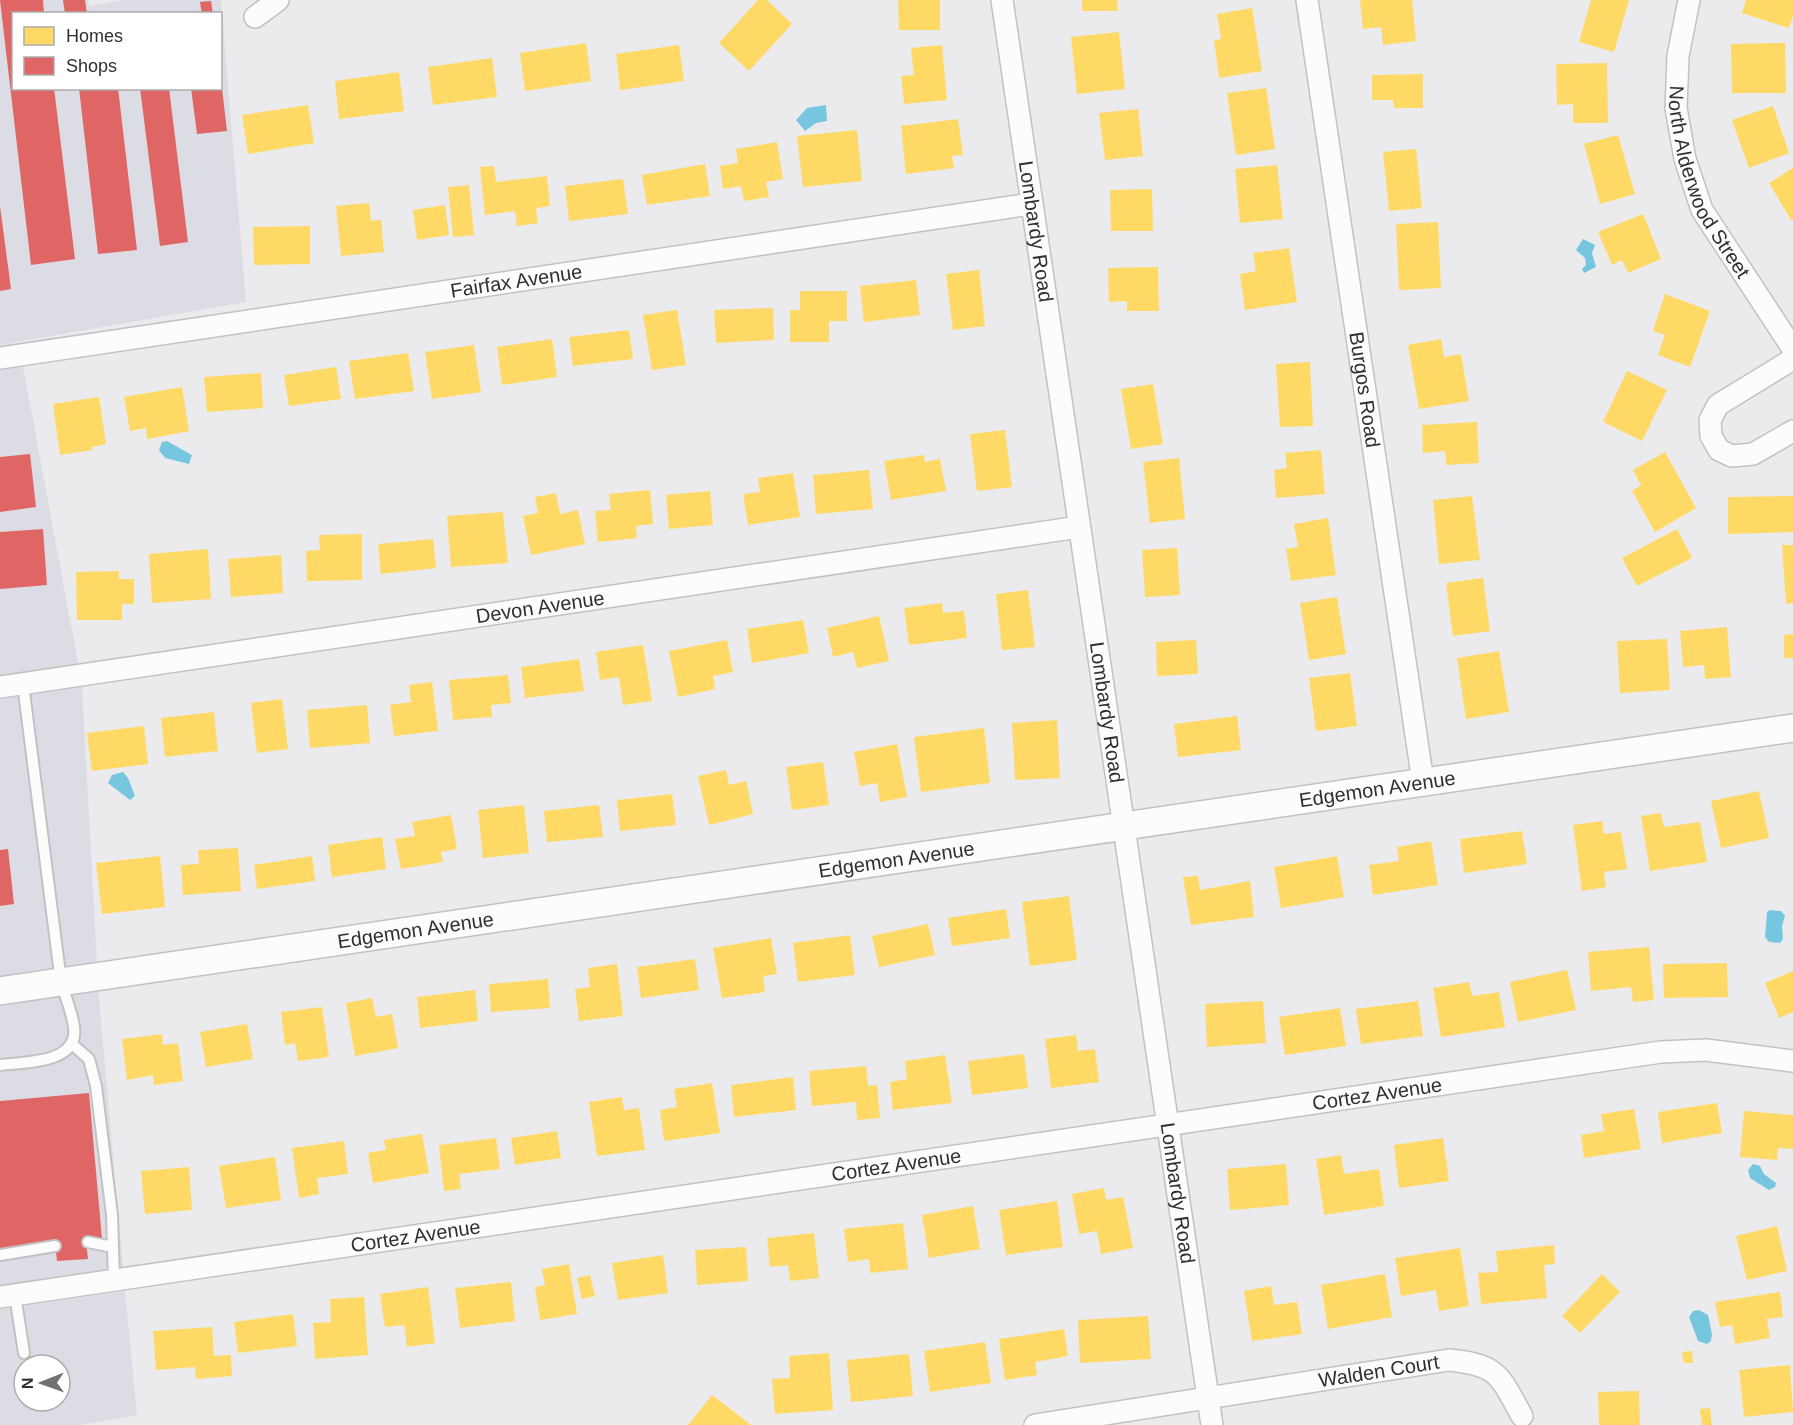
<svg xmlns="http://www.w3.org/2000/svg" width="1793" height="1425" font-family="Helvetica,sans-serif">
<style>
.built{fill:#dcdce4;fill-rule:evenodd}
.water{fill:#77c6df}
.homes{fill:#ffd966}
.shops{fill:#e06666}
.lines{fill:none;stroke-linecap:round;stroke-linejoin:round}
.service-casing{stroke:#c2c2c4;stroke-width:14}
.minor-casing{stroke:#c2c2c4;stroke-width:24}
.tertiary-casing{stroke:#c2c2c4;stroke-width:30}
.service{stroke:#fcfcfc;stroke-width:10}
.minor{stroke:#fcfcfc;stroke-width:21}
.tertiary{stroke:#fcfcfc;stroke-width:27}
.labels{text-anchor:middle;dominant-baseline:central;stroke-width:6;stroke-linejoin:round;paint-order:stroke}
.street-label{font-size:20px;fill:#2f2f31;stroke:#fff}
</style>
<rect width="100%" height="100%" fill="#ebebee"/>
<path class="built" d="M0,0H88L89,6L123,0H221L246,302L0,345ZM14,14H220V88H14Z
M23,366L78,663L0,675V369Z
M82,686L97,964L0,979V699Z
M98,988L123,1267L0,1285V1003Z
M125,1291L137,1415L80,1425H0V1309ZM24,1365H60V1401H24Z"/>
<path class="water" d="M826,105L827,121L816,123L805,131L796,120L807,108Z
M1583,239L1595,245L1592,253L1596,267L1584,273L1582,269L1586,265L1585,258L1576,250Z
M167,441L192,455L189,464L165,458L159,450L162,442Z
M123,772L128,778L135,796L130,800L108,783L112,775Z
M1770,910L1781,911L1785,916L1782,926L1783,939L1780,943L1769,942L1765,937L1767,912Z
M1753,1164L1760,1166L1764,1174L1776,1183L1775,1187L1769,1190L1750,1178L1748,1170Z
M1699,1310L1708,1315L1712,1334L1711,1341L1707,1344L1698,1341L1689,1317L1693,1311Z"/>
<path class="homes" d="M758,0H767L792,24L749,71L719,43Z
M898,0H940V30H899Z
M1082,0H1117L1118,11H1082Z
M1360,0H1412L1416,41L1383,45L1381,27L1363,29Z
M1591,0H1629L1614,52L1579,42Z
M1746,0H1793V16L1789,28L1742,13Z
M1252,8L1262,71L1219,78L1214,40L1221,39L1217,14Z
M1119,32L1125,89L1077,94L1071,37Z
M586,43L591,81L525,91L520,53Z
M1785,43L1786,93H1732L1731,44Z
M679,45L684,81L620,90L616,54Z
M942,45L947,100L904,104L901,76L914,75L911,48Z
M492,58L497,97L433,105L428,67Z
M1607,63L1608,123H1573V104L1557,105L1556,64Z
M399,72L404,111L339,119L335,81Z
M1423,74V108H1394L1393,100H1372V75Z
M1266,88L1275,149L1236,155L1227,93Z
M308,105L314,143L248,154L242,115Z
M1773,106L1789,153L1749,168L1732,120Z
M1138,109L1143,156L1105,160L1099,113Z
M958,119L963,155L952,156L954,168L906,174L901,126Z
M857,130L862,181L803,187L797,136Z
M1618,135L1635,194L1600,204L1584,144Z
M777,142L783,179L766,182L769,197L744,201L741,186L723,189L720,166L738,163L736,149Z
M1416,149L1422,208L1389,211L1383,152Z
M705,164L710,196L647,205L642,175Z
M1277,165L1283,219L1240,223L1235,169Z
M494,166L496,182L547,176L550,206L536,208L538,223L517,226L515,211L485,215L480,167Z
M1793,168V219L1791,220L1769,183Z
M623,179L628,214L569,221L565,186Z
M469,185L474,235L453,237L448,187Z
M1152,189L1153,231H1111L1110,190Z
M369,203L371,221L381,220L384,252L341,256L336,206Z
M445,205L449,235L417,240L413,210Z
M1643,214L1661,259L1628,273L1622,260L1612,265L1598,232Z
M1438,222L1441,288L1399,290L1396,224Z
M310,226V264L254,265L253,227Z
M1289,248L1297,302L1245,310L1240,274L1256,271L1253,253Z
M1158,267L1159,311H1127V301L1109,302L1108,268Z
M979,270L985,326L953,330L946,274Z
M916,280L920,315L864,322L860,286Z
M800,291H847V321H829V342H790V310H800Z
M1665,294L1710,311L1690,367L1658,355L1665,335L1653,331Z
M773,308L774,340L716,343L714,310Z
M677,310L686,365L652,370L643,315Z
M629,330L633,359L573,366L569,337Z
M552,339L557,377L502,385L497,347Z
M1441,339L1444,357L1461,354L1469,401L1419,409L1408,345Z
M474,345L481,392L432,399L425,352Z
M408,353L414,391L355,399L349,361Z
M1310,362L1313,426L1280,427L1276,364Z
M336,367L341,399L289,406L284,375Z
M1627,371L1667,390L1642,441L1603,422Z
M261,373L263,408L207,412L204,377Z
M1153,384L1163,444L1131,449L1121,389Z
M182,387L189,431L147,439L146,428L130,431L124,397Z
M99,397L106,444L92,447V450L60,455L53,404Z
M1477,422L1479,463L1446,465L1445,451L1423,453L1422,425Z
M1005,430L1012,487L977,491L970,434Z
M1321,450L1325,494L1276,498L1274,470L1287,468L1285,453Z
M1665,452L1696,508L1655,532L1632,491L1641,485L1633,470Z
M924,455L925,462L940,459L946,491L891,500L884,461Z
M1179,458L1185,519L1150,523L1143,462Z
M869,470L873,509L816,514L813,475Z
M793,473L800,517L748,525L743,494L760,492L758,478Z
M650,490L653,524L636,526L637,538L598,542L595,511L611,510L609,494Z
M710,491L713,525L669,529L666,495Z
M556,493L560,514L578,510L585,544L531,555L523,516L538,513L535,497Z
M1472,496L1480,560L1439,564L1433,500Z
M1793,496V532L1728,534V497Z
M503,512L508,563L451,567L447,516Z
M1328,518L1336,575L1291,581L1286,549L1298,547L1294,524Z
M1677,529L1692,558L1637,586L1622,558Z
M362,534V580L307,581L306,551L320,550L319,535Z
M433,539L436,568L381,574L378,544Z
M1782,545H1793V603L1786,604Z
M1177,548L1180,595L1145,597L1142,550Z
M208,549L211,599L152,603L149,554Z
M281,555L283,593L231,597L228,559Z
M119,571V579H134V604H122V620H77L76,572Z
M1483,578L1490,631L1453,636L1446,583Z
M1028,590L1035,647L1002,650L996,594Z
M1337,597L1346,654L1309,660L1300,603Z
M942,603L943,613L964,611L967,638L909,645L904,608Z
M879,616L889,661L857,668L853,652L833,657L827,628Z
M803,620L809,653L752,663L747,629Z
M1727,627L1731,677L1705,679L1704,665L1683,667L1680,631Z
M1793,634V658H1784V635Z
M1667,639L1670,690L1620,693L1617,641Z
M727,640L733,672L713,676L715,689L678,697L669,651Z
M1196,640L1198,674L1157,676L1156,642Z
M643,645L652,701L623,705L619,677L600,680L596,652Z
M1499,651L1509,712L1466,719L1457,658Z
M579,659L584,691L525,698L521,667Z
M1350,673L1357,726L1316,731L1309,678Z
M508,675L511,703L491,705L492,717L453,720L449,680Z
M432,682L438,731L394,736L390,705L411,702L409,685Z
M282,699L288,749L257,753L251,703Z
M367,705L370,743L310,748L307,710Z
M214,712L218,751L165,757L161,718Z
M1237,716L1241,750L1178,757L1174,724Z
M1057,720L1060,778L1015,780L1012,723Z
M144,726L148,764L92,771L87,733Z
M984,728L990,783L921,792L914,737Z
M897,744L907,797L880,802L877,783L860,786L854,752Z
M823,762L829,805L792,810L786,767Z
M726,770L729,785L746,781L753,814L709,825L698,776Z
M1759,791L1769,838L1721,848L1711,801Z
M672,794L676,825L620,831L617,800Z
M524,805L529,853L483,858L478,810Z
M599,805L603,837L547,842L544,811Z
M1661,813L1664,827L1700,822L1707,862L1650,871L1641,816Z
M451,815L457,849L441,852L443,862L401,869L395,839L415,836L412,822Z
M1602,821L1604,834L1621,832L1627,869L1604,872L1606,887L1582,891L1573,825Z
M1522,831L1527,864L1464,873L1460,839Z
M382,837L386,869L332,877L328,845Z
M1431,841L1438,885L1373,895L1369,865L1399,861L1397,847Z
M238,848L241,891L183,895L181,865L199,864L198,850Z
M160,856L165,907L102,914L96,863Z
M312,856L315,881L257,889L254,865Z
M1337,856L1344,897L1281,908L1274,867Z
M1198,876L1200,890L1250,881L1254,917L1191,925L1183,877Z
M1069,896L1077,960L1030,966L1022,902Z
M1006,909L1010,938L952,946L948,918Z
M928,924L935,955L879,967L872,936Z
M850,935L855,975L798,982L793,943Z
M771,938L777,974L763,976L765,992L722,998L713,948Z
M1649,947L1654,1000L1633,1002L1631,987L1591,991L1588,952Z
M695,959L699,990L641,998L637,967Z
M1727,963L1728,997L1664,998L1663,964Z
M617,964L623,1016L579,1021L575,989L590,987L588,968Z
M1567,970L1576,1010L1518,1022L1510,982Z
M1793,971V1012L1779,1018L1765,983Z
M548,979L550,1008L491,1012L489,984Z
M1469,982L1472,996L1499,992L1505,1027L1441,1037L1433,988Z
M475,990L478,1021L420,1028L417,997Z
M372,998L376,1017L392,1014L398,1048L355,1056L346,1003Z
M1263,1001L1266,1043L1207,1047L1205,1004Z
M1418,1001L1423,1036L1361,1044L1356,1009Z
M322,1007L329,1057L298,1061L295,1043L285,1045L281,1012Z
M1340,1008L1346,1046L1285,1055L1279,1017Z
M247,1024L253,1059L206,1067L200,1032Z
M162,1034L163,1045L178,1043L183,1081L154,1085L153,1075L127,1080L122,1039Z
M1076,1035L1078,1051L1095,1049L1099,1082L1051,1088L1045,1039Z
M1024,1054L1028,1088L972,1095L968,1061Z
M945,1055L952,1103L893,1110L890,1082L907,1079L905,1061Z
M866,1066L868,1086L877,1085L880,1118L857,1120L856,1102L812,1106L809,1071Z
M793,1077L796,1110L734,1117L731,1085Z
M712,1083L720,1133L664,1141L660,1110L677,1107L674,1089Z
M622,1097L624,1110L639,1108L645,1150L597,1156L589,1102Z
M1717,1103L1722,1133L1662,1143L1658,1112Z
M1634,1109L1641,1149L1584,1158L1581,1135L1604,1131L1601,1114Z
M1744,1111L1793,1115V1149L1778,1148L1777,1160L1740,1157Z
M557,1131L561,1158L515,1165L511,1138Z
M422,1134L429,1173L373,1183L368,1153L386,1150L384,1140Z
M496,1138L500,1169L459,1174L461,1189L444,1191L439,1145Z
M1443,1138L1449,1181L1399,1188L1394,1145Z
M344,1141L348,1174L317,1178L319,1194L299,1198L292,1148Z
M1341,1155L1344,1174L1379,1169L1384,1206L1324,1215L1316,1159Z
M275,1157L281,1200L226,1208L219,1166Z
M1286,1164L1289,1205L1230,1210L1227,1169Z
M189,1167L192,1210L145,1214L141,1171Z
M1104,1188L1106,1200L1123,1197L1133,1248L1101,1254L1097,1231L1079,1234L1072,1194Z
M1057,1201L1063,1247L1006,1255L999,1210Z
M973,1206L980,1249L929,1258L922,1215Z
M903,1223L908,1269L870,1273L869,1259L848,1262L844,1229Z
M1777,1226L1787,1271L1747,1280L1736,1236Z
M814,1233L819,1278L790,1281L788,1265L770,1267L767,1238Z
M1554,1245L1555,1264L1544,1265L1547,1298L1481,1304L1478,1273L1498,1272L1496,1251Z
M746,1247L748,1281L697,1285L695,1250Z
M1460,1248L1469,1306L1439,1311L1436,1290L1401,1296L1395,1258Z
M663,1255L668,1293L618,1300L612,1263Z
M569,1264L577,1314L540,1320L535,1287L545,1285L542,1269Z
M1385,1274L1392,1317L1328,1329L1321,1285Z
M1602,1274L1620,1292L1580,1333L1562,1316Z
M590,1275L595,1296L582,1299L577,1278Z
M511,1282L515,1321L460,1328L455,1288Z
M1271,1286L1274,1305L1297,1302L1302,1334L1252,1341L1244,1291Z
M428,1287L435,1343L407,1347L404,1325L385,1327L380,1294Z
M1780,1292L1783,1317L1767,1319L1770,1338L1735,1344L1732,1325L1720,1327L1715,1302Z
M364,1297L368,1355L315,1359L313,1323L331,1322L330,1299Z
M293,1314L297,1346L238,1353L234,1322Z
M1148,1316L1151,1359L1080,1363L1078,1320Z
M212,1327L214,1356L231,1355L232,1376L196,1379L195,1367L156,1370L153,1331Z
M1064,1329L1068,1356L1035,1362L1037,1375L1005,1380L999,1339Z
M985,1342L991,1383L930,1392L924,1351Z
M1692,1351L1693,1363H1684L1682,1352Z
M829,1353L833,1410L775,1414L772,1379L790,1378L789,1356Z
M909,1354L913,1396L851,1402L847,1360Z
M1790,1365L1793,1412L1744,1417L1739,1370Z
M1639,1391L1640,1425H1599L1598,1392Z
M712,1395L751,1425H688Z
M1710,1408L1712,1425H1702L1700,1409Z"/>
<path class="shops" d="M0,0H43L44,14H14V88H54L75,259L31,265Z
M63,0H85L87,14H65Z
M211,1L213,14H202L200,2Z
M79,88H118L137,250L98,254Z
M140,88H169L188,242L160,246Z
M191,88H222L227,131L197,134Z
M0,206L11,289L0,291Z
M30,454L36,507L0,512V457Z
M43,529L47,585L0,589V532Z
M8,849L14,904L0,906V850Z
M89,1093L102,1239L86,1240L88,1259L57,1261L55,1243L0,1248V1101Z"/>
<g class="lines">
<g class="service-casing">
<path id="service" d="M72,1044L89,1059L96,1086L112,1215L114,1280
M0,1065C24,1062 79,1064 74,1027C72,1012 65,996 61,982L23,684
M88,1242L113,1247
M0,1255L55,1246
M15,1295L24,1353"/>
</g>
<g class="minor-casing">
<g id="minor">
<path id="s1" d="M1002,0L1212,1425"/>
<path id="s2" d="M1307,0L1423,782"/>
<path id="s3" d="M1689,0L1678,56L1676,108L1685,159L1702,210L1793,349"/>
<path d="M255,17L278,0"/>
<path id="s4" d="M0,358L1031,204"/>
<path d="M1793,359L1718,405L1710,420L1711,436L1719,450L1732,456L1753,454L1793,431"/>
<path id="s5" d="M0,687L1079,527"/>
<path id="s6" d="M0,1297L1661,1052L1706,1050L1793,1061"/>
<path id="s7" d="M1035,1425L1449,1360C1499,1365 1499,1375 1522,1416"/>
</g>
</g>
<g class="tertiary-casing">
<g id="tertiary">
<path id="s8" d="M0,991L1793,728"/>
</g>
</g>
<use href="#service" class="service"/>
<use href="#minor" class="minor"/>
<use href="#tertiary" class="tertiary"/>
</g>
<g class="labels">
<g class="street-label">
<text stroke="none"><textPath href="#s3" startOffset="190">North Alderwood Street</textPath></text>
<text stroke="none"><textPath href="#s1" startOffset="234">Lombardy Road</textPath></text>
<text stroke="none"><textPath href="#s4" startOffset="522">Fairfax Avenue</textPath></text>
<text stroke="none"><textPath href="#s2" startOffset="394">Burgos Road</textPath></text>
<text stroke="none"><textPath href="#s5" startOffset="546">Devon Avenue</textPath></text>
<text stroke="none"><textPath href="#s1" startOffset="720">Lombardy Road</textPath></text>
<text stroke="none"><textPath href="#s8" startOffset="1392">Edgemon Avenue</textPath></text>
<text stroke="none"><textPath href="#s8" startOffset="906">Edgemon Avenue</textPath></text>
<text stroke="none"><textPath href="#s8" startOffset="420">Edgemon Avenue</textPath></text>
<text stroke="none"><textPath href="#s6" startOffset="1392">Cortez Avenue</textPath></text>
<text stroke="none"><textPath href="#s6" startOffset="906">Cortez Avenue</textPath></text>
<text stroke="none"><textPath href="#s1" startOffset="1206">Lombardy Road</textPath></text>
<text stroke="none"><textPath href="#s6" startOffset="420">Cortez Avenue</textPath></text>
<text stroke="none"><textPath href="#s7" startOffset="348">Walden Court</textPath></text>
</g>
</g>
<rect x="12" y="12" width="210" height="78" fill="#ffffff" stroke="#acacad" stroke-width="1.5"/>
<rect x="24" y="27" width="30" height="18" fill="#ffd966" stroke="#acacad" stroke-width="1.5"/>
<text x="66" y="42" font-size="18" fill="#2f2f31">Homes</text>
<rect x="24" y="57" width="30" height="18" fill="#e06666" stroke="#acacad" stroke-width="1.5"/>
<text x="66" y="72" font-size="18" fill="#2f2f31">Shops</text>
<g transform="translate(42 1383) rotate(269)"><circle r="28" fill="#ffffff" stroke="#acacad" stroke-width="1.5"/>
<path d="M0-4.5L10 22L0 15L-10 22Z" fill="#717173"/>
<text y="-9" font-size="16" font-weight="bold" text-anchor="middle" fill="#2f2f31">N</text>
</g>
</svg>
